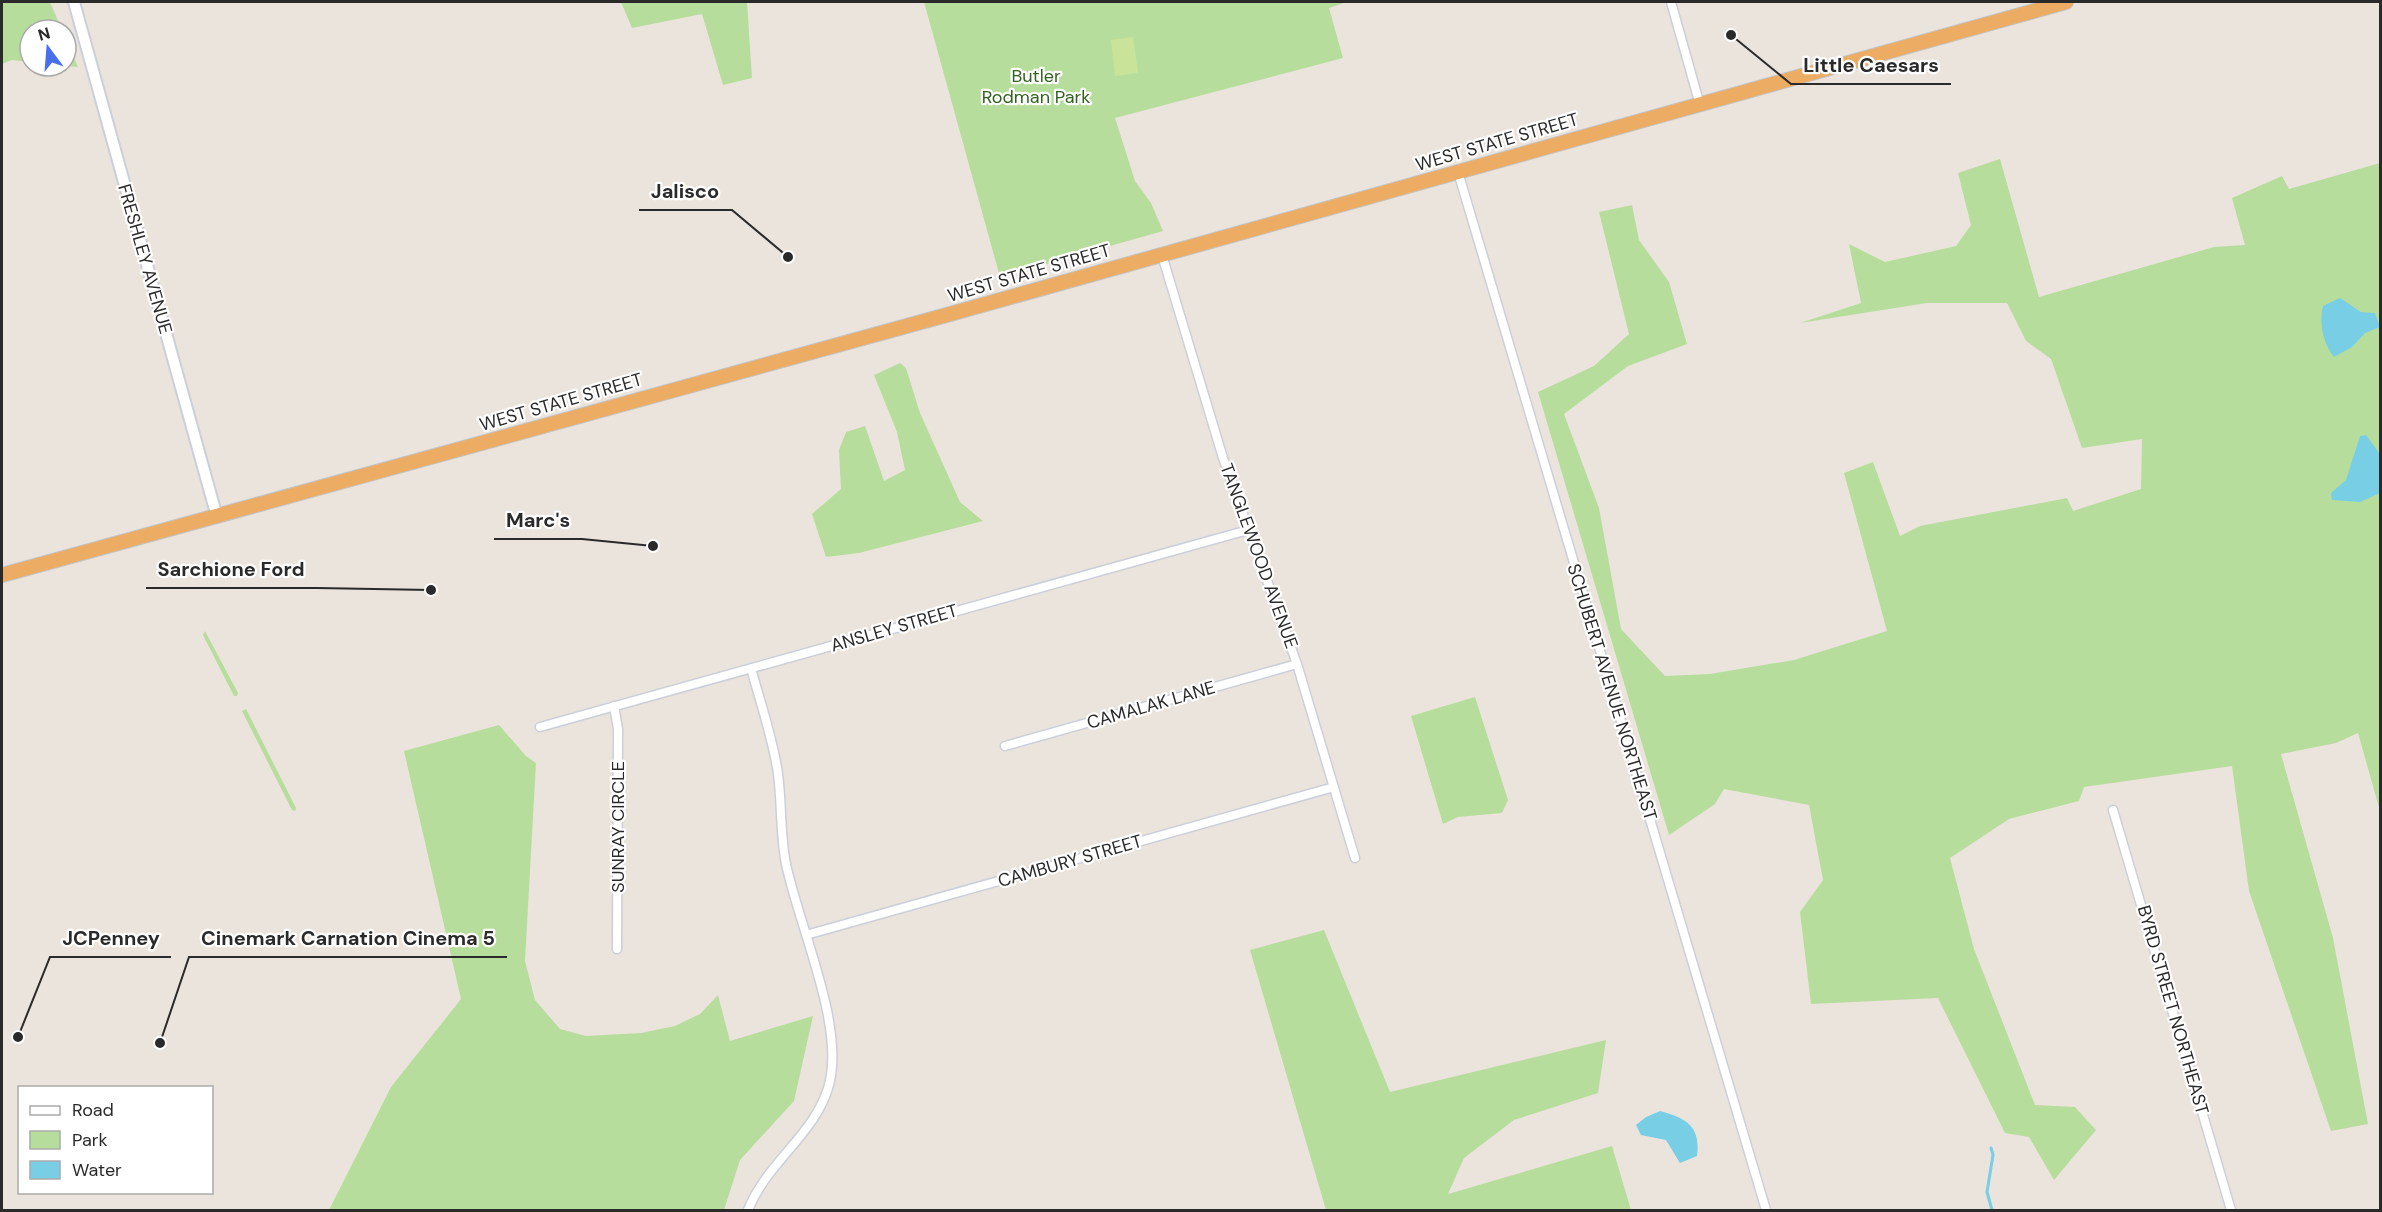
<svg xmlns="http://www.w3.org/2000/svg" width="2382" height="1212" font-family="'DM Sans',sans-serif">
<style>
.green{fill:#b7dd9d}
.pitch{fill:#c9e499}
.water{fill:#77cee5}
.lines{fill:none;stroke-linecap:round;stroke-linejoin:round}
.stream{stroke:#77cee5;stroke-width:3}
.minor-casing{stroke:#cbcfda;stroke-width:11}
.tertiary-casing{stroke:#cbcfda;stroke-width:14}
.trunk-casing{stroke:#c3c3c3;stroke-width:16}
.minor{stroke:#fff;stroke-width:8}
.tertiary{stroke:#fff;stroke-width:10}
.trunk{stroke:#ecac63;stroke-width:14}
.labels{text-anchor:middle;dominant-baseline:central;stroke-width:4.5;stroke-linejoin:round;paint-order:stroke}
.park-label{font-size:18px;fill:#31611f;stroke:#fff}
.street-label{font-size:18px;fill:#2a2a2a;stroke:#fff}
.leader{fill:none;stroke:#2a2a2a;stroke-width:2}
.callout-dot{fill:#2a2a2a;stroke:#fff;stroke-width:2}
.callout-label{font-size:20px;text-anchor:middle;font-weight:bold;fill:#2a2a2a;stroke:#fff;stroke-width:4.5;stroke-linejoin:round;paint-order:stroke}
</style>
<rect width="100%" height="100%" fill="#ebe4dc"/>
<path class="green" d="M2,2H50L62,30H30V62L12,60L2,64Z
M621,2H747L752,78L723,85L702,14L632,28Z
M924,2H1347L1329,8L1343,58L1115,118L1135,181L1151,203L1163,231L1000,277Z
M66,39L78,67L66,66Z
M2000,159L2039,297L2214,247L2245,245L2232,198L2282,176L2289,189L2380,163V811L2358,733L2336,743L2281,754L2333,938L2368,1124L2331,1131L2249,891L2232,766L2084,787L2079,801L2009,819L1950,858L1974,949L2035,1105L2075,1107L2096,1130L2054,1180L2029,1137L2005,1133L1938,998L1811,1004L1800,912L1823,880L1809,805L1724,789L1715,804L1669,835L1538,392L1594,366L1629,334L1599,212L1632,205L1639,240L1669,282L1687,344L1628,366L1564,414L1599,508L1621,629L1665,676L1710,674L1794,660L1887,631L1844,473L1873,462L1900,536L1920,526L2067,498L2073,511L2141,489L2142,439L2082,448L2051,359L2026,341L2007,303H1927L1800,323L1861,303L1849,244L1885,262L1956,246L1971,225L1958,173Z
M900,363L906,368L920,413L960,502L983,521L859,553L826,557L812,514L841,489L839,450L846,432L865,426L884,481L905,470L897,432L874,375Z
M205,631L238,693L237,696H234L203,635Z
M1475,697L1508,800L1502,813L1458,817L1443,824L1411,716Z
M246,709L296,808L295,811L292,810L242,711Z
M499,725L526,756L536,763L525,961L535,1000L560,1029L586,1036L641,1033L675,1026L700,1014L718,995L730,1041L813,1016L794,1101L740,1160L724,1210H329L391,1087L461,999L404,751Z
M1324,930L1390,1092L1606,1040L1598,1093L1514,1120L1464,1158L1448,1194L1612,1146L1631,1210H1326L1250,950Z"/>
<path class="pitch" d="M1133,37L1138,73L1115,76L1111,40Z"/>
<path class="water" d="M2340,298L2361,312L2375,313L2380,327L2365,333L2352,347L2334,357C2323,343 2319,323 2323,306Z
M2366,435L2380,454V493L2360,502L2332,500L2331,493L2346,480L2360,436Z
M1660,1111C1686,1118 1701,1126 1697,1156L1680,1163L1666,1140L1641,1135L1636,1125L1646,1117Z"/>
<g class="lines">
<path class="stream" d="M1991,1148L1993,1155L1987,1192L1992,1210"/>
<g class="minor-casing">
<path id="minor" d="M1671,2L1700,105
M1458,172L1766,1210
M1162,255L1223,458L1297,664L1355,858
M614,706L618,729L617,949
M540,727L1248,530
M1005,746L1297,664
M2113,810L2231,1210
M806,935L1334,787
M748,1210C768,1160 818,1133 830,1081C843,1021 799,926 786,864C780,834 782,804 778,774C773,738 760,702 751,668"/>
</g>
<g class="tertiary-casing">
<path id="tertiary" d="M74,2L217,517"/>
</g>
<g class="trunk-casing">
<path id="trunk" d="M2,575L943,316L2066,2"/>
</g>
<use href="#minor" class="minor"/>
<use href="#tertiary" class="tertiary"/>
<use href="#trunk" class="trunk"/>
</g>
<g class="labels">
<g class="park-label">
<text x="1036" y="76">Butler<tspan x="1036" dy="21">Rodman Park</tspan></text>
</g>
<g class="street-label">
<text transform="translate(1497 142) rotate(-16)">WEST STATE STREET</text>
<text transform="translate(145 259) rotate(74)">FRESHLEY AVENUE</text>
<text transform="translate(1029 273) rotate(-16)">WEST STATE STREET</text>
<text transform="translate(561 402) rotate(-16)">WEST STATE STREET</text>
<text transform="translate(1259 556) rotate(70)">TANGLEWOOD AVENUE</text>
<text transform="translate(894 628) rotate(-16)">ANSLEY STREET</text>
<text transform="translate(1612 692) rotate(73)">SCHUBERT AVENUE NORTHEAST</text>
<text transform="translate(1151 705) rotate(-16)">CAMALAK LANE</text>
<text transform="translate(618 827) rotate(-90)">SUNRAY CIRCLE</text>
<text transform="translate(1070 861) rotate(-16)">CAMBURY STREET</text>
<text transform="translate(2173 1010) rotate(74)">BYRD STREET NORTHEAST</text>
</g>
</g>
<path class="leader" d="M1731 35L1791 84H1951M788 257L732 210H639M653 546L582 539H494M431 590L317 588H146M18 1037L50 957H171M160 1043L189 957H507"/>
<g class="callout-dot">
<circle cx="1731" cy="35" r="6"/>
<circle cx="788" cy="257" r="6"/>
<circle cx="653" cy="546" r="6"/>
<circle cx="431" cy="590" r="6"/>
<circle cx="18" cy="1037" r="6"/>
<circle cx="160" cy="1043" r="6"/>
</g>
<g class="callout-label">
<text x="1871" y="72">Little Caesars</text>
<text x="685" y="198">Jalisco</text>
<text x="538" y="527">Marc's</text>
<text x="231" y="576">Sarchione Ford</text>
<text x="111" y="945">JCPenney</text>
<text x="348" y="945">Cinemark Carnation Cinema 5</text>
</g>
<rect width="2382" height="1212" fill="none" stroke="#2a2a2a" stroke-width="6"/>
<rect x="18" y="1086" width="195" height="108" fill="#ffffff" stroke="#aaaaaa" stroke-width="1.5"/>
<rect x="30" y="1106" width="30" height="9" fill="#ffffff" stroke="#aaaaaa" stroke-width="1.5"/>
<text x="72" y="1116" font-size="18" fill="#2a2a2a">Road</text>
<rect x="30" y="1131" width="30" height="18" fill="#b7dd9d" stroke="#aaaaaa" stroke-width="1.5"/>
<text x="72" y="1146" font-size="18" fill="#2a2a2a">Park</text>
<rect x="30" y="1161" width="30" height="18" fill="#77cee5" stroke="#aaaaaa" stroke-width="1.5"/>
<text x="72" y="1176" font-size="18" fill="#2a2a2a">Water</text>
<g transform="translate(48 48) rotate(344)"><circle r="28" fill="#ffffff" stroke="#aaaaaa" stroke-width="1.5"/>
<path d="M0-4.5L10 22L0 15L-10 22Z" fill="#4870ec"/>
<text y="-9" font-size="16" font-weight="bold" text-anchor="middle" fill="#2a2a2a">N</text>
</g>
</svg>
